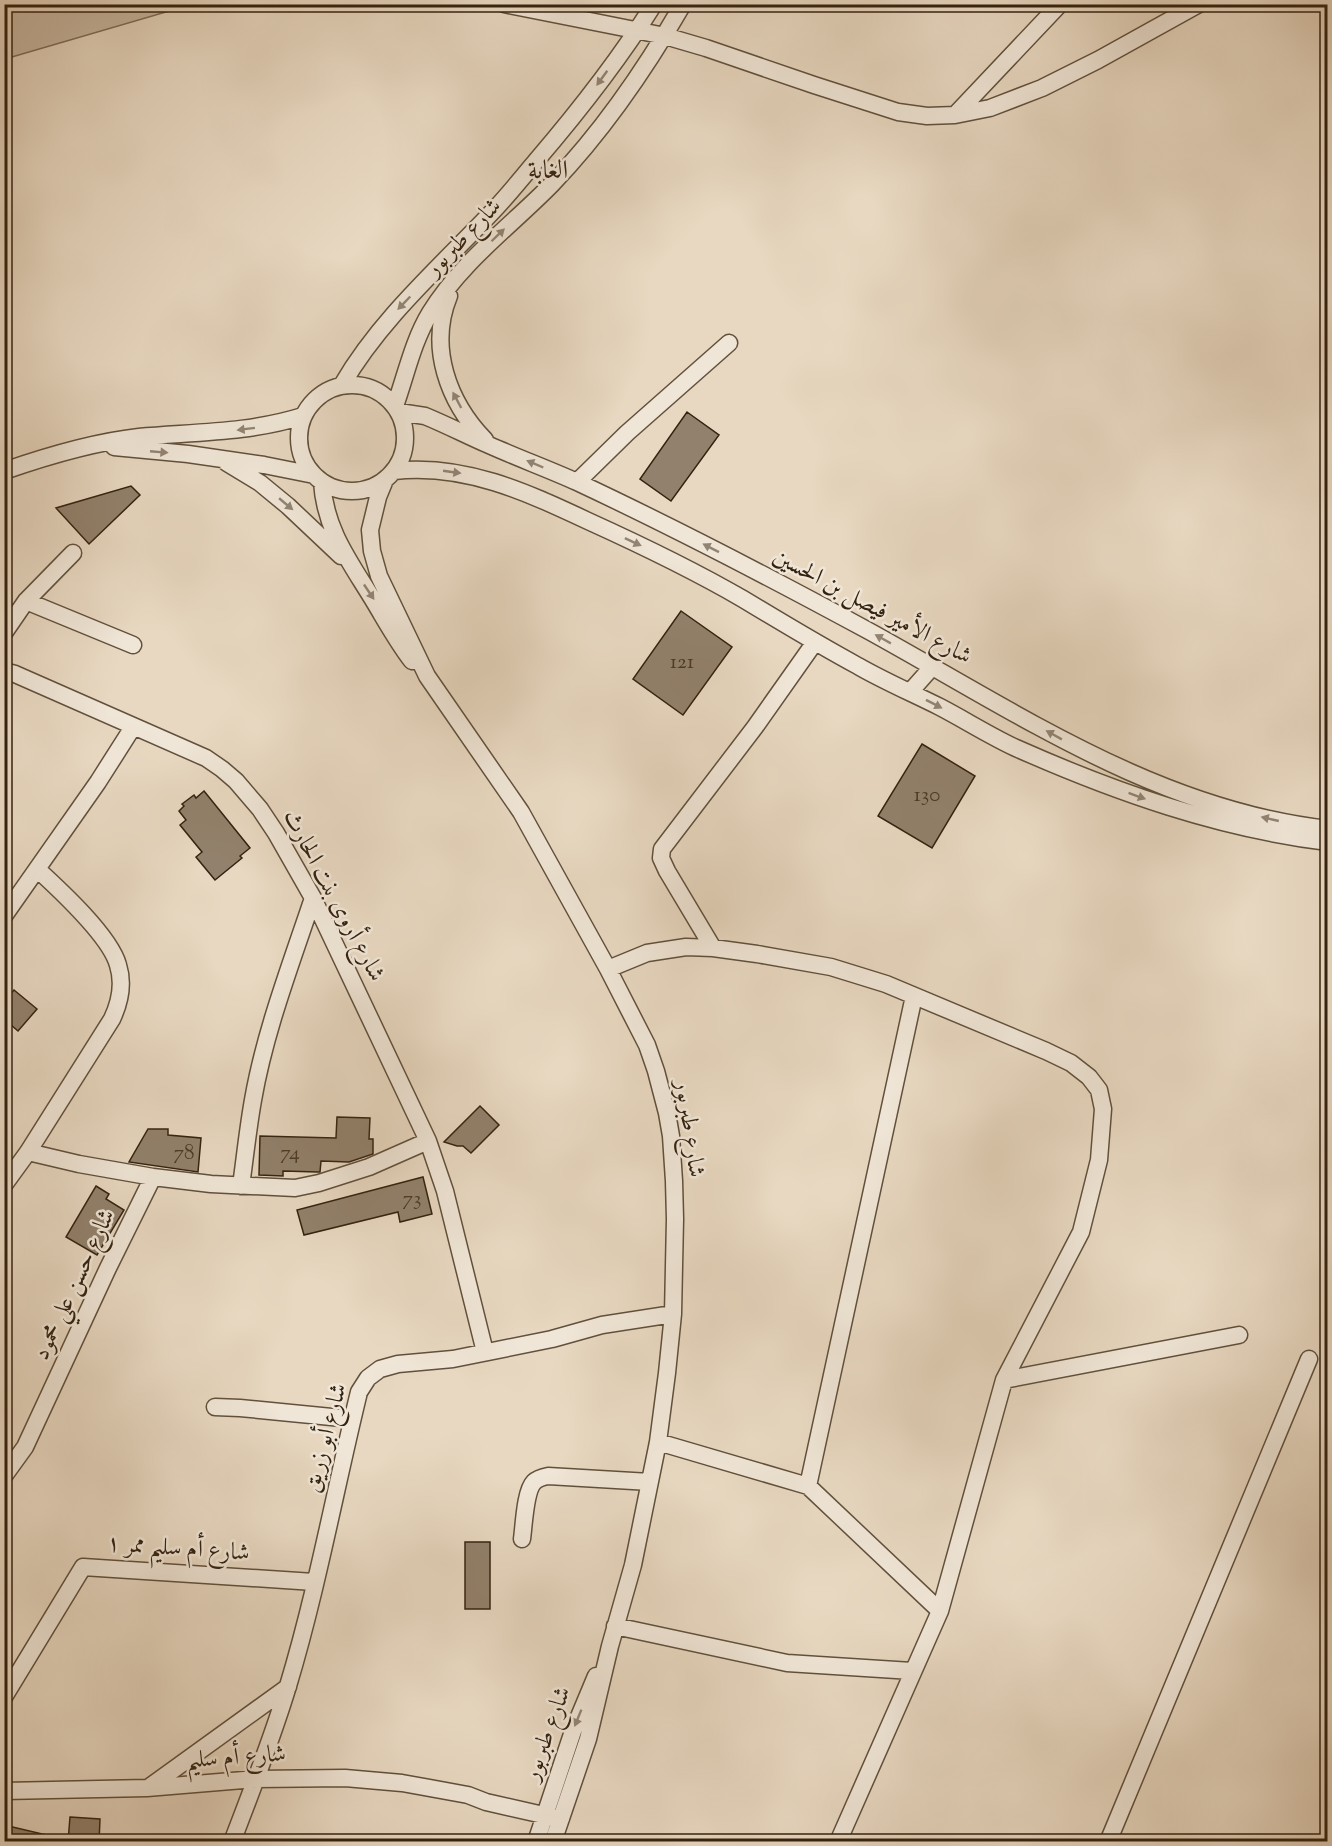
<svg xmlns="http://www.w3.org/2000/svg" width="1332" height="1846" font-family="'Sorts Mill Goudy',Amiri,serif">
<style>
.green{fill:#c9b9a3;stroke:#7e6e5a;stroke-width:1.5}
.building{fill:#92816c;stroke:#342210;stroke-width:1.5}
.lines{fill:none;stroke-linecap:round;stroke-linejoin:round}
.minor-casing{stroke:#61503c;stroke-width:19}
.minor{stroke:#f0e6d7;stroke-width:16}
.oneway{fill:#928474}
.labels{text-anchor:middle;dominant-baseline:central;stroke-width:5;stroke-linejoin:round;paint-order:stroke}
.number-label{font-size:21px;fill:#4c3a27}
.street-label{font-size:24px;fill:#342210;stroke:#f0e6d7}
.neighbourhood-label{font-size:26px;fill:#342210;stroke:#f0e6d7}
</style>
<rect width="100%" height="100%" fill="#e8d8c1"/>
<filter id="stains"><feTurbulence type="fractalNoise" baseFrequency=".00333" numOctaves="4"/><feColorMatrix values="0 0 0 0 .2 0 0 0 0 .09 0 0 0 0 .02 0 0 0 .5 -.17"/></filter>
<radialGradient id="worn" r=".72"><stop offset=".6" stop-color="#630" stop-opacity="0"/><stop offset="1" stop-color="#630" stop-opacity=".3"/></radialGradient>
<path class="green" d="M5,4H190V5L5,59Z"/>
<path class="building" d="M687,412L719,435L671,501L640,479Z
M131,486L140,495L89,544L56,508Z
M681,611L732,647L683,715L633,679Z
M922,744L975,776L932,848L878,816Z
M204,791L250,848L240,856L242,858L215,880L196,857L202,852L180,825L186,820L179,811L184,806L182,804L194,795L196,798Z
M14,990L37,1009L18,1031L4,1019V1001Z
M480,1106L499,1125L471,1153L463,1146H457L444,1142Z
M337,1117L370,1118L369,1139H373V1154L349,1162L321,1161L320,1172H318L283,1171V1176L259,1175L260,1136L336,1138Z
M148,1129H168V1135L201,1138L198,1172L129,1162Z
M423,1177L432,1214L400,1222L398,1212L304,1235L297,1210Z
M96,1186L109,1194L106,1199L124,1210L97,1255L66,1237Z
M465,1542H490V1609H465Z
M70,1817L100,1819L99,1842H68Z
M4,1825L51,1836L50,1842H4Z"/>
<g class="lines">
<g class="minor-casing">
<path id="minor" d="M504,4L665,36L706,48L814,85L898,112L927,116L955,115L990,108L1042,88L1098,60L1199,4
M955,115L1060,4
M449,296C428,347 448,402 485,440
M299 438a53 53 0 1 1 106 0a53 53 0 1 1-106 0Z
M342,385C381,318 441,266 494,210C509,194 522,178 536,161C578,112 619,60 654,4
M395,406C406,375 413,341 430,313C461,262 511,226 552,184C603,131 646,68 683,4
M399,412L425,416C447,425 468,436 489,445C518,458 548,469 577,482C675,528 771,578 867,630C1013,710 1157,810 1328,829
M114,447L188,454L264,465L314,475
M227,463L260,483L288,506L341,556
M4,471C47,456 94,442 139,437C194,432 249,433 303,416
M394,471C464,463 526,492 588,521C641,545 693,570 743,599C781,622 819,645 858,666C884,681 912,693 940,707C965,720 990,736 1016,748C1115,792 1220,829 1328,842
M385,480L378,497L370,530L372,551L379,576L427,676L521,812L608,969L647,1045L656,1071L667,1113L671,1136L674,1181L675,1219L673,1314L667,1373L658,1442L633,1565L610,1646L588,1739L553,1842
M322,482C325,531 351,563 375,603C387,623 398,643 412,661
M577,482L627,433L729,343
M26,601L133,645
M4,633L26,601L73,553
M4,671L15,674L206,758L222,769L236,781L260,809L276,833L313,898L428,1141L445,1191L485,1352
M910,692L933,666
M4,916L98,782L133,727
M713,948L667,871L661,858L662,849L755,727L815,642
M608,969L647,953L686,947L713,948L757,954L831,967L886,984L1046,1051L1071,1063L1089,1077L1099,1090L1103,1109L1099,1160L1081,1232L1004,1380L940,1611L838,1842
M28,1152L79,1164L153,1177L211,1184L295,1188L319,1183L369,1167L428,1141
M4,1185L28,1152L112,1019C120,1002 124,984 118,965C110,936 60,890 37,869
M241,1186C245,1157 248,1128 253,1100C265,1031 291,964 313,898
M1004,1380L1239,1335
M215,1407L240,1408L352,1419
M658,1442L808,1486L940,1611
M4,1476L25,1447L108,1268L153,1177
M808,1486L914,996
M522,1539C524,1525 525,1491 534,1482C538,1478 543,1477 548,1476L650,1482
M615,1626L787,1663L912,1671
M4,1697L83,1567L314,1582
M148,1788L288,1687
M4,1791L147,1788L256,1779L345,1778L402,1783L468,1795L486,1802L561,1819
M232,1842C252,1790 272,1739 288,1686C317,1590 335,1490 359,1392L368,1378L380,1369L398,1364L453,1359L552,1339L602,1325L673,1314
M536,1842L573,1731L596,1676
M1108,1842L1309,1359"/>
</g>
<use href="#minor" class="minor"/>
</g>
<defs><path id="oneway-solid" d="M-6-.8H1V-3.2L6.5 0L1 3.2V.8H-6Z" transform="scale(1.5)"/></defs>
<g class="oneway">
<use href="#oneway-solid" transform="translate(602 78) rotate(126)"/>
<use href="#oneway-solid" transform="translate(498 235) rotate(-44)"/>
<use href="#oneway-solid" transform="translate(404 303) rotate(134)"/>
<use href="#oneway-solid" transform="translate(457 400) rotate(-118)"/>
<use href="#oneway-solid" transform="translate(246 429) rotate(173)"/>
<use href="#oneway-solid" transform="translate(159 452) rotate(5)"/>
<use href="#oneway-solid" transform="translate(535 464) rotate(-157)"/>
<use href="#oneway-solid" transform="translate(452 472) rotate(8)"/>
<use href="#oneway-solid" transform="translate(286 504) rotate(40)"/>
<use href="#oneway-solid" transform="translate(633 542) rotate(25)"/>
<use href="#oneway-solid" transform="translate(711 548) rotate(-153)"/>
<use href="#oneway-solid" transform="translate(369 592) rotate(56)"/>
<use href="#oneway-solid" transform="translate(883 639) rotate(-151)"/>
<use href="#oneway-solid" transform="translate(934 704) rotate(27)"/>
<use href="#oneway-solid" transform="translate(1054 735) rotate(-151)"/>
<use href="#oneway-solid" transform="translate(1137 796) rotate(20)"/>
<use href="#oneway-solid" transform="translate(1270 819) rotate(-167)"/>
<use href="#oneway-solid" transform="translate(578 1718) rotate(112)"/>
</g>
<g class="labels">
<g class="number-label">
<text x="682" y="663">121</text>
<text x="927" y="796">130</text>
<text x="184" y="1154">78</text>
<text x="290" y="1154">74</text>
<text x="412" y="1200">73</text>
</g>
<g class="street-label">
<text transform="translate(464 238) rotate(-46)">شارع طبربور</text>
<text transform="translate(872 607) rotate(28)">شارع الأمير فيصل بن الحسين</text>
<text transform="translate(333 896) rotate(62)">شارع أروى بنت الحارث</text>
<text transform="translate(689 1129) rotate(82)">شارع طبربور</text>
<text transform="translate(75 1285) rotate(-65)">شارع حسن علي محمود</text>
<text transform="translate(326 1438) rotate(-75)">شارع أبو زريق</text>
<text transform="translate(178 1549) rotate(4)">شارع أم سليم ممر ١</text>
<text transform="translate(548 1734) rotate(-70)">شارع طبربور</text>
<text transform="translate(236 1758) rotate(-4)">شارع أم سليم</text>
</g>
<g class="neighbourhood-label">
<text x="548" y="171">الغابة</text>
</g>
</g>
<rect width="1332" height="1846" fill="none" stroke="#e8d8c1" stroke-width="24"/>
<rect x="6" y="6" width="1320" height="1834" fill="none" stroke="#342210" stroke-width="3"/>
<rect x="12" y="12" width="1308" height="1822" fill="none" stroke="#342210" stroke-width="1.5"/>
<rect width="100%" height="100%" filter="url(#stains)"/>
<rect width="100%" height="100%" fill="url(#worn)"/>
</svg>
